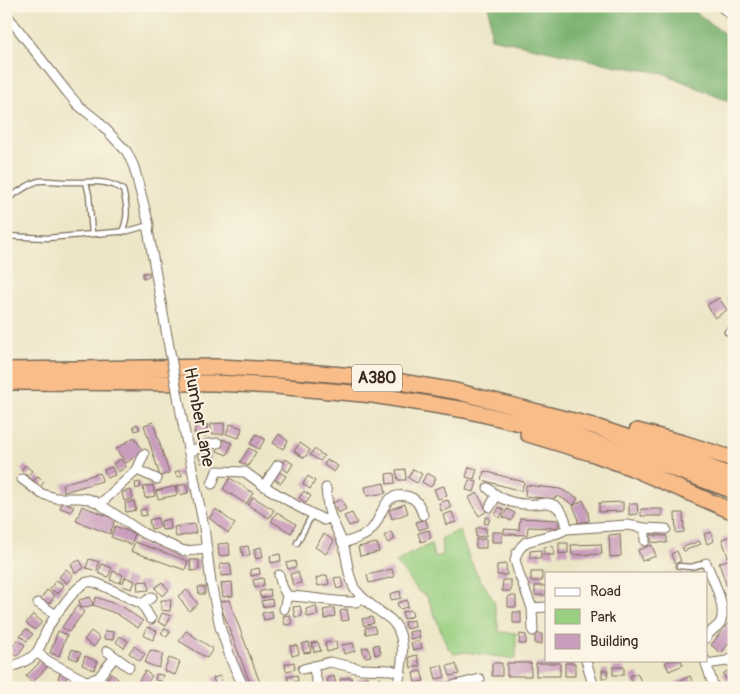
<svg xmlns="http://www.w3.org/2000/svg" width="740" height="694" font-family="Pangolin,sans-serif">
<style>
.green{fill:#99cf81;stroke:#6a7c50}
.forest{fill:#7ab26f;stroke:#5a6e46}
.building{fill:#c99dbc}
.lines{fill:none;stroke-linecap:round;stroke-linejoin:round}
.lane-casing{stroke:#796b59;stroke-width:7}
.street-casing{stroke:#796b59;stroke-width:11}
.highway-casing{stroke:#796b59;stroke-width:18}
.lane{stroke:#fff;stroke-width:4.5}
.street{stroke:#fff;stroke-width:9}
.highway{stroke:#f9bd89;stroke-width:15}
.street-bridge-casing{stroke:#796b59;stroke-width:11;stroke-linecap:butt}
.street-bridge{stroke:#fff;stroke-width:9}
.labels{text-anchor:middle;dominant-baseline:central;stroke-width:4;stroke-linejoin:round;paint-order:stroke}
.shield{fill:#fcf5e5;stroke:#75675a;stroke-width:1}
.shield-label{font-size:16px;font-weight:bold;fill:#3b2a1e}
.street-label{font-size:18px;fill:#3b2a1e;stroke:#fcf5e5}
</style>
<rect width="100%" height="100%" fill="#fcf5e5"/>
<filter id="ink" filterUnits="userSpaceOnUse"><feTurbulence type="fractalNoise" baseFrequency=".02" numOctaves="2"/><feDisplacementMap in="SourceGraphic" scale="10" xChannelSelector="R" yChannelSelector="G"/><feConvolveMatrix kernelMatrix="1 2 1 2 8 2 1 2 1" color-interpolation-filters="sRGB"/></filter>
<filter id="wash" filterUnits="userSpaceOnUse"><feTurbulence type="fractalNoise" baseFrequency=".0096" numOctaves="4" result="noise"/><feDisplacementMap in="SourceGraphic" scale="20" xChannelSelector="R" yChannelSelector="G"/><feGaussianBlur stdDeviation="1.12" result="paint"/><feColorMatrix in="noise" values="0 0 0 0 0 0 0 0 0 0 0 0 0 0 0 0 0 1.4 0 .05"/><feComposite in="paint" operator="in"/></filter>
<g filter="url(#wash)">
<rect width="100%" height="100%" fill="#ece5c6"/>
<path class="green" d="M459,530L469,558L476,572L494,601L499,632L516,633V659L465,652L454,654L448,648L427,596L419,592L396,562L408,555L431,544L434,557L443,555L441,539Z"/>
<path class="forest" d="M489,6H687L734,41V104L663,73L617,66L491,38Z"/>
<g id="blocks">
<path class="building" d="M149,272V277L143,278V273Z
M733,296L734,299L733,314L728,297Z
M719,298L727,310L715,318L707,305Z
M153,422L169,473L160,476L144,425Z
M197,422L208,425L205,436L194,433Z
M224,423V434H211V424Z
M137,424L140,429L135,431L133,426Z
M230,424L242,428L239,438L226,434Z
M256,434L265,439L259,449L250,444Z
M279,434L288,441L283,449L273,443Z
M134,437L143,451L126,463L116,449Z
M222,439L232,443L227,455L217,451Z
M300,443L310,450L304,458L294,451Z
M207,447L212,458L201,463L197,451Z
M249,448L256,452L248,466L240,462Z
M314,449L324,456L320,461L310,455Z
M121,459L126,467L118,472L113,464Z
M286,459L293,464L288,472L281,467Z
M327,460L338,466L334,472L324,465Z
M25,465L32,471L27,476L21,470Z
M112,467L115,475L107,478L104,470Z
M469,467L477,469L474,479L466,477Z
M405,469L406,480H398L396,470Z
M413,469L422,474L417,483L408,478Z
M180,470L182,476L177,477L175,472Z
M278,471L286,476L281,483L273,479Z
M484,471L524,482L521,491L482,480Z
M100,473L102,481L64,492L62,484Z
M394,473L395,483L387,484L386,474Z
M427,473L436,478L431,487L422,482Z
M38,476L44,482L40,487L33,481Z
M308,476L315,481L310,489L303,484Z
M230,478L253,493L246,504L223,489Z
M469,480L477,482L474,492L466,490Z
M140,482L141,487L136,489L135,483Z
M384,483L386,493L367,496L365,487Z
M186,484L188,493L180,495L177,486Z
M153,485L155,496L145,498L143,487Z
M526,485L560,489L578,498L574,505L558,496L552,499L525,496Z
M175,486L177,495L158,499L156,491Z
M444,486L447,496L438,499L434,489Z
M131,490L133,499L124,501L122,492Z
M304,491L311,496L306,503L299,498Z
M477,493L487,511L479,516L468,498Z
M253,497L274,510L269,518L248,505Z
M341,499L346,509L338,513L333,503Z
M448,500L451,508L441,511L439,503Z
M583,500L588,512L589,521L578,523L577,515L573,506Z
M134,501L136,510L126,512L125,503Z
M62,502L74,506L71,512L60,508Z
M623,502V511L599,512V503Z
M405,504L408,513L392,519L389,510Z
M629,504H637L638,514L629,515Z
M82,506L115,519L110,534L76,521Z
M499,507L504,510L500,518L495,515Z
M146,509L147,515L141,516L140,510Z
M216,509L235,524L228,533L209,518Z
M507,509L515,513L511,521L503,517Z
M641,509H662V516H641Z
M277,512L296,524L291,533L271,521Z
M452,512L456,522L446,525L443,515Z
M352,513L357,523L349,526L344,516Z
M675,513H683L684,532L676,533Z
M486,517L490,518L488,524L484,523Z
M158,518L160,527L151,529L149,520Z
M520,518L559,520V528L528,527L527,535L504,534V529L519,530Z
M170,519L171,529L162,530L161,521Z
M425,519L428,527L419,530L416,522Z
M194,524L196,533L176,537L174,527Z
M115,526L135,534L131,545L111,537Z
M476,528H486V536L476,537Z
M429,530L431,538L421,542L418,533Z
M391,532L395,539L388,543L384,536Z
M492,532H502V542H492Z
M711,532L714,541L707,544L704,534Z
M324,534L334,541L326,554L315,547Z
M620,534L621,556L610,557L609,535Z
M651,535L667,536V543L651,542Z
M731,536L734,545V555L728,557L722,539Z
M476,539H486V548H476Z
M699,541L701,544L684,551L682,548Z
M135,542L188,561L185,570L131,551Z
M229,543L230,555L219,556L218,544Z
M377,543L379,552L360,556L358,547Z
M559,543H568V553L559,554Z
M601,544L602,554L572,555L571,545Z
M652,545L656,556L642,561L638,550Z
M248,546L250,555L243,556L241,547Z
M553,546L554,555H544V547Z
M261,547L263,557L256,559L254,549Z
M541,550V558H530V551Z
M677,551L681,561L675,564L671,554Z
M280,554L281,561L271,563L270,556Z
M89,559L99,562L97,571L86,568Z
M730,559L734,570V598L731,599L719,563Z
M80,560L84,568L75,573L71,564Z
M190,560H199V570L191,571Z
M295,561L296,567L288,569L286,563Z
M230,563L232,575L221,576L220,564Z
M102,564L112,568L108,577L98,573Z
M506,564L507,575H497V565Z
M259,568L260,574L251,576L250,570Z
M66,569L73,575L67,583L59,577Z
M392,569L394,577L369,583L367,575Z
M113,571L123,575L120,583L110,580Z
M298,572L301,583L293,585L290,574Z
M531,572H542V581H531Z
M327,575L329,584L318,586L316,578Z
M125,577L135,581L132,589L122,586Z
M341,577L343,587L337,589L334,578Z
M263,578L264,585L255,588L253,580Z
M56,580L64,585L58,594L50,589Z
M503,580H511V591H502Z
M148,581L149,590L138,591L137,582Z
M162,582L169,590L162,596L155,588Z
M232,582L233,596L223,597L221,583Z
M535,586H546V595H535Z
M198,587H205V594H199Z
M270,589L271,596L261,598L259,592Z
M47,590L55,595L49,604L41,599Z
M187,590L198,604L189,611L178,596Z
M400,591L401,598L391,600L390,594Z
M508,596H516V607H508Z
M90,597L93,605L81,608L79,600Z
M96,597L123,607L143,621L138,628L117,614L93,605Z
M272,599L273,605L263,607L261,601Z
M161,600H171L170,611L161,610Z
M229,600L262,688H252L219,602Z
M407,600L408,607L399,609L397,603Z
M77,606L84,612L69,632L62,627Z
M300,606L302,616L295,617L293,607Z
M316,606L318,615L307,617L306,609Z
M334,608L335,616L325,619L323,610Z
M347,609L349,620L342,621L340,611Z
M411,610L413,616L404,619L402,612Z
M272,611L273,618L264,620L262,613Z
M513,612H521V623H513Z
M162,613L171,616L166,626L158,622Z
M33,614L42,622L35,630L26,623Z
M290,615L292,624L285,625L283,616Z
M372,617L374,623L364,626L362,619Z
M414,620L415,627L406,629L404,622Z
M729,622L734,626V637L721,653L711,645Z
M374,626L376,632L366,634L365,628Z
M147,627L157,631L153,640L144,636Z
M165,628L170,632L167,637L161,633Z
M26,629L33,634L27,641L20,636Z
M418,630L420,637L410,639L409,632Z
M58,631L67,635L59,656L50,653Z
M91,631L100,638L94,647L84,640Z
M105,631L114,632L113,640L104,639Z
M186,631L213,649L207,658L179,641Z
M520,634L526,635V644H519Z
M535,634H542V644H535Z
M120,636L128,641L124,648L116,642Z
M17,640L25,645L17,656L10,651Z
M336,641L337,649L327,652L325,643Z
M420,641L422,648L413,650L411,643Z
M309,642L311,652L304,653L302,644Z
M318,642L321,651L314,652L312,643Z
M353,643L355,651L344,654L342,645Z
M378,644L381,653L375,655L373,646Z
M297,645L299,654L292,656L290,646Z
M134,646L145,654L140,661L129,653Z
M368,647L371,656L365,657L362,648Z
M72,649L81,653L77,660L69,657Z
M150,650L163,654L159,668L145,663Z
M417,655L420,666L411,668L409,657Z
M85,656L98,662L94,670L82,665Z
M169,658L180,662L175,675L164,671Z
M671,660H681L683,665L669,671L665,663Z
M41,661L47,667L32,683L26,676Z
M294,662L295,669L286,671L285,664Z
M492,663H502V676H492Z
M507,663H531V676H507Z
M536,663H560V676H536Z
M565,663H575V676H565Z
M456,664L459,674L450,676L447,666Z
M442,665L445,677L436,679L433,667Z
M613,667H624V675H613Z
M733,667L734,669V681L730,684L723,674Z
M61,670L69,673L65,682L58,679Z
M602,670H608L607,678H602Z
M145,671L152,676L146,685L139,680Z
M421,671L424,681L415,683L413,673Z
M111,673L118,679L114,685L106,680Z
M637,673L642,683L635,686L630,676Z
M156,674L163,675L161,681L155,680Z
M297,675L298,681L289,683L287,677Z
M220,676L223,686L216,688L213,678Z
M334,676L336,685L329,687L327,678Z
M690,676L694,686L689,688H677L675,683Z
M351,677L353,686L342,688L340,679Z
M368,677L371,687L359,688L357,680Z
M381,678L384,688H376L374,680Z
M121,680L131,688H116Z"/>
</g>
</g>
<g filter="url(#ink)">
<use href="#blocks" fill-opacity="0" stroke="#796b59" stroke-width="1"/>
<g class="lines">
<g class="lane-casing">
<path id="lane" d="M86,182L89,195L92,234
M6,200C14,195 31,182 39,181C48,180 58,182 67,182C86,183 106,178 123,190C127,206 129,216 122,232
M6,236L47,238L128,231L149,225
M727,332L734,328
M297,543L312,515
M679,566L691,567L706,563"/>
</g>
<g class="street-casing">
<path id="street" d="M720,6L734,17
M6,14L67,92L78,105L98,121L127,152L134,167L149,225L148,230L164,319
M183,424L204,527L211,583L220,627L232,662L244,688
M189,452L208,444L218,443
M137,470L157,479
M22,479L42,494L56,498H79L89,499L98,503L143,533L184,551L207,549
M212,484L217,471L245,472L264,486L297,506L324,520L331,517
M264,486L278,465
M326,488L328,507L331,517L344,546L349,573L354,588L362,597
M488,488C499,499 512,504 527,504C534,505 541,503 547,503C560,504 566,518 567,529
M100,504L137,470L144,454
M490,507L496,496
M645,541V528
M343,543C352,540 362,538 369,532C383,521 381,491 406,496C417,498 420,506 423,515
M706,563C712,577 728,609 720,623C716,629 709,631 706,638
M279,575L282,586L287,596C310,596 333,603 356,602L362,597C371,606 381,612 390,619C409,635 402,667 397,688
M38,603L56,615
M532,608L546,607
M284,609L287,596
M151,619L142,604L152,597
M533,631L532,608L519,574L515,560L517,553L521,547L526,542L558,533L567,529L627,525L645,528L666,529
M107,651L129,667
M37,652L48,661L86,681L98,678L110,688
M586,660L594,688
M705,660L714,688
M706,664L727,661L734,656
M313,666L317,682L320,688
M6,669C16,665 29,661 36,653C41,647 43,638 46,632C51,621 76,584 88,582C92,581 96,583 99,584L142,604
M303,669L330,662L361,669L391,670L401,673
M98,678L115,657
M444,688L480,679
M569,688L594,687"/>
</g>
<g class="highway-casing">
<path id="highway" d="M6,370L218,367L296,371L377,378L455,391L593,426L659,448L734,477
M6,382L214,383L276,386L373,395L465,410L563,433L653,461L734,491
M637,431L683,443L734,459
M528,434L594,454L632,468L734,512"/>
</g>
<use href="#lane" class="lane"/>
<use href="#street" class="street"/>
<use href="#highway" class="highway"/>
<g class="street-bridge-casing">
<path id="street-bridge" d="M164,319L183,424"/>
</g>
<use href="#street-bridge" class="street-bridge"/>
</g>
</g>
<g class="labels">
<rect class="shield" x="352" y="364.5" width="50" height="27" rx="4"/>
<g class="shield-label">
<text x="377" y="378">A380</text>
</g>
<g class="street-label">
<text transform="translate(199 417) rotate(79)">Humber Lane</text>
</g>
</g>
<rect width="740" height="694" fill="none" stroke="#fcf5e5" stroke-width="25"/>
<rect x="545" y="572" width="162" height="90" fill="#fcf5e5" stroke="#afa495"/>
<rect x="555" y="588" width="25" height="8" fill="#ffffff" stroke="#afa495"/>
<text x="590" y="596" font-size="15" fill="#3b2a1e">Road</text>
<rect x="555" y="609" width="25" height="15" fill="#99cf81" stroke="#afa495"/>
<text x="590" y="622" font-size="15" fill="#3b2a1e">Park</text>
<rect x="555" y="634" width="25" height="15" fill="#c99dbc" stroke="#afa495"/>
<text x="590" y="646" font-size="15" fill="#3b2a1e">Building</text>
</svg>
